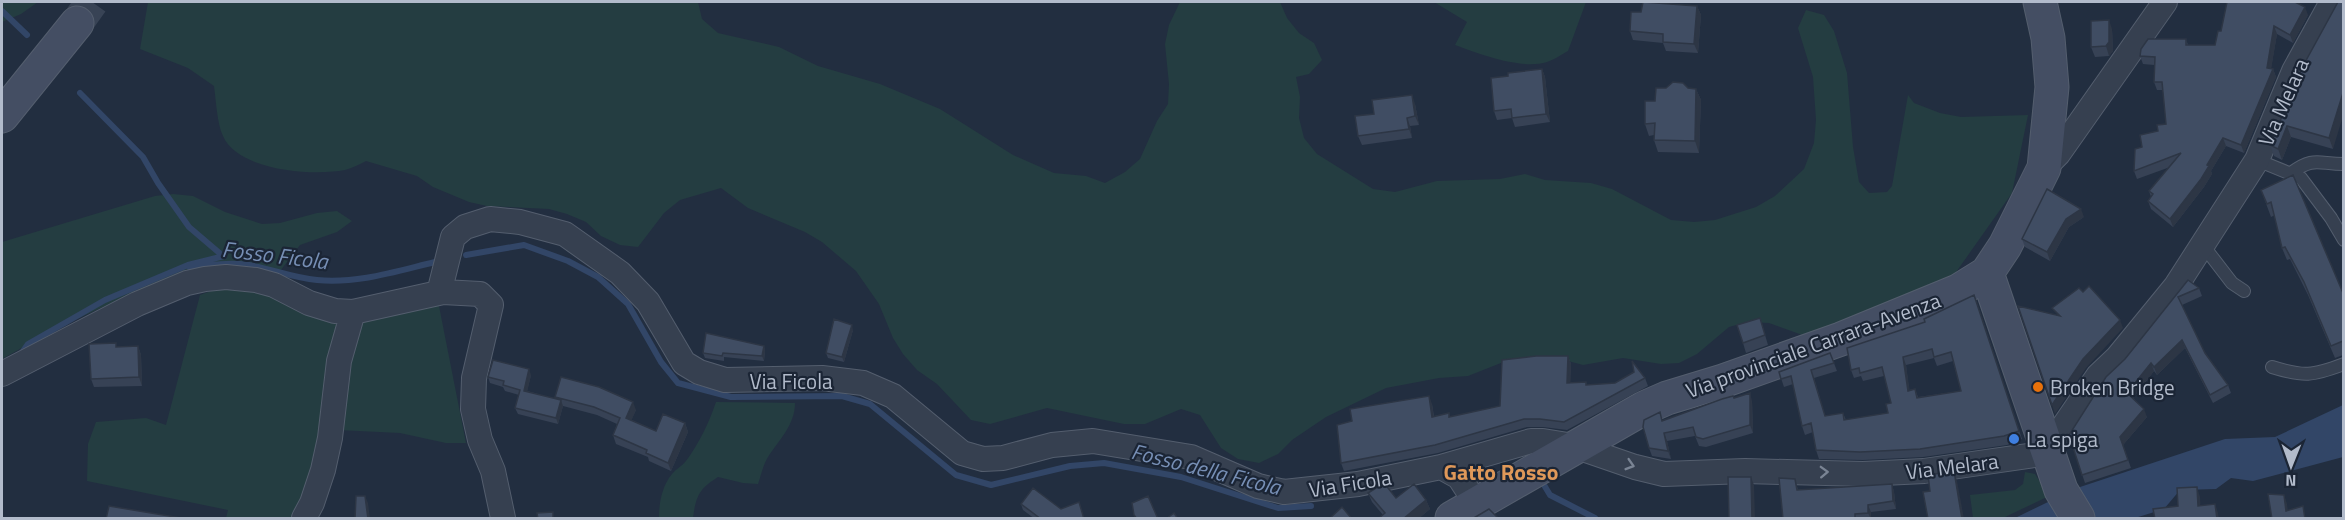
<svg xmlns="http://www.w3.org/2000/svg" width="2345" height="520" font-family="'Titillium Web',sans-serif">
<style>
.green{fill:#243d41}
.water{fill:#324667}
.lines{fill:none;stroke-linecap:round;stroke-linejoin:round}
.stream{stroke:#324667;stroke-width:6}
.secondary-tunnel{stroke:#384355;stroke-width:33;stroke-dasharray:33 16;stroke-linecap:butt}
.service-casing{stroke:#545e6e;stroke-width:14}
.minor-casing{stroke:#545e6e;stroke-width:26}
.secondary-casing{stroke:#545e6e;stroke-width:35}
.service{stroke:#364050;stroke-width:12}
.minor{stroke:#364050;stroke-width:24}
.secondary{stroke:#444e63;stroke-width:33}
.wall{fill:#374255;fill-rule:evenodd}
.shaded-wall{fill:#2d3645}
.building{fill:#404d63;stroke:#2d3645;stroke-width:1.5;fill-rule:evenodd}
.oneway{stroke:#7a8494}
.food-dot{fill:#e8710a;stroke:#1b2535;stroke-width:2}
.shop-dot{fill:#3f7fe0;stroke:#1b2535;stroke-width:2}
.labels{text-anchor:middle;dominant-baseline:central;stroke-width:4.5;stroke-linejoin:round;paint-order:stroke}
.street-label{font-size:21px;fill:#b2bbcb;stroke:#1b2535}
.poi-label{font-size:21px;fill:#b2bbcb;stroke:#1b2535;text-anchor:start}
.water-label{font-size:22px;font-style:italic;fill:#778fb5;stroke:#1b2535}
.neighbourhood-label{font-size:22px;font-weight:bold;fill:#df9859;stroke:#1b2535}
</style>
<rect width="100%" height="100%" fill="#222e40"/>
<path class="green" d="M2,2H38L21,14L2,22Z
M148,2H698L702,19L718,33L779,47L818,66L880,84L940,109L1013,155L1054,173L1086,176L1105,183L1125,172L1140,159L1157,121L1168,104L1169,84L1165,44L1169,25L1180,2H1280L1287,18L1299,33L1314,43L1322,60L1309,74L1296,77L1300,97L1299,118L1304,138L1317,154L1373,189L1395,192L1437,181L1500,179L1525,174L1545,180L1591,183L1612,189L1671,220L1694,222L1715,220L1756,207L1775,196L1804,169L1814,143L1816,120L1813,77L1798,28L1806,10L1824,15L1834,31L1847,73L1853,147L1859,182L1869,193L1887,192L1892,186L1908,95L1914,103L1940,113L1961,117L2028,115L2012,193L1954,275L1805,336L1769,323L1747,322L1729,327L1697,354L1679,363L1661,364L1623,358L1583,365L1568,361H1506L1468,376L1439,378L1386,388L1326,417L1292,440L1278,454L1259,463L1238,459L1221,448L1200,415L1181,409L1145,424H1124L1047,408L990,424L971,420L937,384L917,370L903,354L893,338L879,304L856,271L822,242L805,232L748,208L721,188L680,200L664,213L638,247L620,245L601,236L586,222L567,214L549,209L487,206L469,202L433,187L417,176L366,161C360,164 352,168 345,170C313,176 238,171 223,136C217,124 216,100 214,86L188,68L140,49Z
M1434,2H1586L1568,51C1562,54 1554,60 1547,62C1521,70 1480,54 1455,45L1467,22Z
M173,194L193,196L225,212L262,224L280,223L317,213L337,211L352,221L337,232L300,245L277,275L165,279L59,327L2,359V242L155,196Z
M242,287L252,289L341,323L322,446L297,518H226L228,510L87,481L88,444L96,422L146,418L166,425L200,295L214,290Z
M429,305L439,306L466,443H446L400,433L338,430L357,325L366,321Z
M716,402L795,403C795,425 779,440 768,457C763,465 761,475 758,484L743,483L718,477C699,489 696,496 693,518H659C659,503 662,486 672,474C676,469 682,466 686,461C699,443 709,423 716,402Z
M2025,472L2035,474L2049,496L2003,518H1973L1970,495L2015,490L2023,484Z"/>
<path class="water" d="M2343,405V457L2253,481L2231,478L2216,489L2180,490L2164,509L2135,518H2015L2077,488L2225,439L2275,437Z"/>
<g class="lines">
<path class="stream" d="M2,11L27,35
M80,93L143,157L158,183L189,227L223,256
M466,255L524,245L568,261L598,277L628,304L661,362L678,383L731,397L842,396L870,404L956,475L991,485L1070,466L1104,463L1181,477L1278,508L1311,506
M190,268C210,265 229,262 249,265C272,269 293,278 317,280C357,284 397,271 435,262
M21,354L28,344L105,300L188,265L224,256
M1541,480L1550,495L1595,518"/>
<path class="secondary-tunnel" d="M77,23L92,2"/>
<g class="service-casing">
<path id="service" d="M2257,160L2301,178L2331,218L2344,240
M2291,173C2314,156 2318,164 2344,164
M2202,244L2232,283L2244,291
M2272,367C2304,377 2312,376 2344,364"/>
</g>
<g class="minor-casing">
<path id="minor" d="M2044,168L2058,154L2165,2
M2,374L137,304L187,283L205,279L226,277L256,280L274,285L309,303L335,311L353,312L443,292
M1441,467L1531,441H1543L1574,446L1635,467L1664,474L1745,471L1863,474L1924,471L2048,453L2059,433L2098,376L2117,358L2176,286L2257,160L2294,71L2332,2
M304,518L312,503L323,470L330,438L339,361L353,312
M503,518L493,471L480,440L473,409L474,378L491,305L480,294L443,292L441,285L453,237L465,227L490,219L520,222L565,234L620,273L648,302L684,363L699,372L725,380L822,378L863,383L893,396L962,453L983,459L1003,458L1052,445L1093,441L1191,457L1258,486L1284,492L1358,484L1441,467L1459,477L1476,503"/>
</g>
<g class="secondary-casing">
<path id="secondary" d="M2,116L77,23
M1987,273L2061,490L2078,518
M1452,518L1644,408L1667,398L1723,381L1841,339L1958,291L1987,273L2005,246L2044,168L2052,87L2048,38L2040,2"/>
</g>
<use href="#service" class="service"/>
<use href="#minor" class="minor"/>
<use href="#secondary" class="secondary"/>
</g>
<path class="wall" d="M2338,2L2333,149L2291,137L2282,160L2274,156L2270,145Z
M1697,6L1701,15L1698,53L1666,51L1663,43L1633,40L1630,31L1641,12Z
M2308,15L2293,43L2277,34L2271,68L2273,69L2276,77L2244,153L2226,146L2211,171L2212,174L2204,187L2173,227L2151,209L2148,201L2151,197L2149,191L2170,167L2137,179L2134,171L2142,147L2166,124L2163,90H2157L2154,82V65L2143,64L2140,56L2186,39L2188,45H2215L2221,31Z
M2112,29L2113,51L2109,56L2095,57L2091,47Z
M1542,69L1545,77L1550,122L1515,127L1512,118L1497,120L1494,111L1508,76Z
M1688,88L1696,89L1701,100L1699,153L1658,152L1654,140V135L1649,136L1645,124L1655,101Z
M1415,104L1419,125L1410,126L1412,138L1362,145L1358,136L1374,114Z
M2293,175L2343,293V355L2335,358L2308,295L2290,259L2287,260L2282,248L2275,215L2271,217L2261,190Z
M2084,217L2069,227L2050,261L2025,247L2022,239Z
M2188,280L2199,288L2202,296L2182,305L2205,353L2228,385L2231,393L2213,403L2185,348L2157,375L2154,371L2133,398L2147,417L2123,445L2131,468L2085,483L2069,435L2125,359Z
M1974,295L2022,439L2007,445L1923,457L1863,460L1819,459L1816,450L1813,432L1805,435L1802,426L1793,384L1784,387L1779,372L1830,353L1837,371L1814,378L1825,416L1843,413L1846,420L1888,413L1891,403L1884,376L1863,381L1861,376L1854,378L1851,370L1925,322ZM1934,358L1937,366L1953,361L1961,391L1918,397L1915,389L1909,390L1906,365Z
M1760,318L1768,345L1746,353L1743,343Z
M853,330L844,362L828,358L826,353Z
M138,346L141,355L142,386L94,387L91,379Z
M764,346L765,351L764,361L724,357V361L705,358L703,353Z
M1568,356L1571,364L1570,383L1586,382L1587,385L1615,383L1645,378L1648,386L1567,430L1543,427H1527L1438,453L1344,471L1341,463L1432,404L1434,416L1449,413L1450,417L1500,406Z
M531,375L527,391L556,399L555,397L636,410L631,420L656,431L685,423L688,432L671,471L649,461L648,457L616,444L613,435L617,424L597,415L563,406L558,424L518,414L515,408L519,395L505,391L503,387L490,383L488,377Z
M1734,398L1752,401L1753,433L1706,447L1699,446L1695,436L1667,441L1671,459L1652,456L1649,448L1663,420Z
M1795,479L1798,490L1892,484L1894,492L1896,509L1871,512V519H1783Z
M1368,493L1396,498L1426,500L1430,509L1418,519H1378L1383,515L1372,502Z
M1021,504L1061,509L1084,519H1035L1023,510Z"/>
<path class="shaded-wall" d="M1697,6L1701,15L1698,53L1694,44Z
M2305,7L2308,15L2293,43L2290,35Z
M2109,20L2112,29L2113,51L2109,56L2106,46Z
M2274,26L2277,34L2270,76L2267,68Z
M1542,69L1545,77L1550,122L1546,114Z
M2273,69L2276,77L2244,153L2241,145Z
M1696,89L1701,100L1699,153L1695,141Z
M2343,93V116L2333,149L2329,138Z
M1412,95L1415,104L1419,125L1415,116Z
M1407,118L1410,126L1412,138L1409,129Z
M2287,126L2291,137L2282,160L2278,149Z
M2223,138L2226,146L2211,171L2212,174L2204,187L2173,227L2170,219L2207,165Z
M2081,209L2084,217L2069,227L2050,261L2047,252L2066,219Z
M2120,320L2123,328L2086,368L2055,414L2052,405L2083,359Z
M852,325L853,330L844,362L842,357Z
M2182,340L2185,348L2157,375L2154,367Z
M138,346L141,355L142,386L139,377Z
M764,346L765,351L764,361L762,356Z
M1568,356L1571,364L1570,392L1567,383Z
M1903,357L1906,365L1911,399L1908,391Z
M2151,363L2154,371L2130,401L2127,393Z
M529,369L531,375L526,397L524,391Z
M1750,393L1752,401L1753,433L1750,425Z
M1429,396L1432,404L1435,425L1432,417Z
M561,400L563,406L558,424L556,418Z
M633,402L636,410L629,426L626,418Z
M2144,409L2147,417L2123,445L2120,437Z
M685,423L688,432L671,471L668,463Z
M1664,433L1667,441L1671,459L1668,451Z
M1954,471L1957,481L1964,519H1962Z
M1751,477L1754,485L1755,519H1752Z
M1892,484L1894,492L1896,509L1893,501Z
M2197,487L2200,497L2201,516L2198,506Z
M2284,495L2287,504L2289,519L2286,511Z
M365,496L368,503L370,519H368Z
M1426,500L1430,509L1418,519H1403Z
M2215,504L2218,513L2219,519H2217Z
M1868,505L1871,512V519L1868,513Z"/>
<path class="building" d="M1643,2L1697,6L1694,44L1663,42V34L1630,31L1631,12H1641Z
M2227,2H2295L2305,7L2290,35L2274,26L2267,68L2273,69L2241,145L2223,138L2207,165L2209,166L2201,179L2170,219L2148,201L2153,194L2149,191L2181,153L2134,171L2135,149L2142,147L2140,135L2158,131L2157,125L2166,124L2162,82H2154L2155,57L2140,56L2141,49L2148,39H2186V45H2215L2218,31H2221Z
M2338,2H2343V93L2329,138L2287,126L2278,149L2270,145L2303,66Z
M2109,20V42L2106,46L2091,47V21Z
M1542,69L1546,114L1512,118L1511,109L1494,111L1491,78L1508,76V73Z
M1673,82L1683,83L1688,88L1696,89L1695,141L1654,140L1655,123L1645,124V101H1655L1656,88H1666Z
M1412,95L1415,116L1407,118L1409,129L1358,136L1355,116L1374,114L1372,100Z
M2293,175L2343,293V341L2331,346L2304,282L2285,247L2282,248L2271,202L2267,204L2261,190Z
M2047,189L2081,209L2066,219L2047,252L2022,239Z
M2188,280L2199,288L2178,297L2205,353L2228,385L2210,395L2182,340L2154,367L2151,363L2127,393L2144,409L2120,437L2128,460L2082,475L2069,435L2106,377L2125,359Z
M2089,286L2120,320L2083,359L2052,405L2018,306L2060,316L2052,308L2079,288L2083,292Z
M1974,295L2019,431L2004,436L1920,449L1860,452L1816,450L1811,423L1802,426L1791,376L1781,379L1779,372L1830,353L1834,363L1811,370L1825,416L1843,413L1844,420L1888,413L1886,404L1891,403L1882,367L1860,373L1859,368L1851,370L1847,348L1925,322L1924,319ZM1932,349L1934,357L1951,352L1961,391L1917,398L1915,389L1908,391L1903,357Z
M1760,318L1765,335L1743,343L1737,325Z
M834,319L852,325L842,357L826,353Z
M706,333L764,346L762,356L723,353L722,356L703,353Z
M116,343V347L138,346L139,377L91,379L89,344Z
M1536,356H1568L1567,383L1586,382V385L1615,383L1634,372L1632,361L1645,378L1564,422L1540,419H1524L1435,445L1341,463L1337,425L1352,421L1350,409L1429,396L1432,417L1449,413V417L1500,406L1502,360Z
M493,360L529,369L524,391L561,400L556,418L515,408L520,390L503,385L504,381L488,377Z
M561,377L599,387L633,402L626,418L656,431L663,414L685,423L668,463L646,453L647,450L613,435L620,418L594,407L555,397Z
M1750,393V425L1703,439L1696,437L1693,427L1664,433L1668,451L1649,448L1643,427L1644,420L1660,412L1662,421L1722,399L1733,396L1734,398Z
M1954,471L1962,519H1928L1923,492L1930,491L1928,475Z
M1728,477H1751L1752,519H1729Z
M1779,478L1795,479L1797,490L1892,484L1893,501L1868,505V513L1855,514V519H1783Z
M1384,483L1396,498L1414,484L1426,500L1403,519H1378L1385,513L1368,493Z
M2197,487L2198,506L2215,504L2217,519H2155L2153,509L2178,506L2177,488Z
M1033,488L1061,509L1079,502L1084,519H1041L1021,504Z
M2268,494L2284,495L2286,511L2303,506L2305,519H2272Z
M356,496H365L368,519H355Z
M1148,496L1158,519H1137L1134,515L1132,503Z
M109,506L187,519H106Z
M1342,507L1352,519H1329Z
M1489,509L1499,519H1472Z
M553,512V519H538L537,513Z
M1174,513L1178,519H1166Z"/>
<defs><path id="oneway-chevron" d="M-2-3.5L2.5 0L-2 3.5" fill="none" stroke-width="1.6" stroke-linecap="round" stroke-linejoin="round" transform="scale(1.5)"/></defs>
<g class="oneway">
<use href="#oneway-chevron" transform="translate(1630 465) rotate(17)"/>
<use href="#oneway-chevron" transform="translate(1824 472) rotate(-2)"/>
</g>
<circle class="food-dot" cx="2038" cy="387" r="6"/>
<circle class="shop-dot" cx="2014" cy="439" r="6"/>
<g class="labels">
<g class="street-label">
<text transform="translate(2283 102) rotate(-66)">Via Melara</text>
<text transform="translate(1813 345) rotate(-20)">Via provinciale Carrara-Avenza</text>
<text x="791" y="381">Via Ficola</text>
<text transform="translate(1952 466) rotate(-7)">Via Melara</text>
<text transform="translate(1350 483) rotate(-9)">Via Ficola</text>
</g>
<g class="poi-label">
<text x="2050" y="387">Broken Bridge</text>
<text x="2026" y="439">La spiga</text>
</g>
<g class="water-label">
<text transform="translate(275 255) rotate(7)">Fosso Ficola</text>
<text transform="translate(1206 469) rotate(14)">Fosso della Ficola</text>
</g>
<g class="neighbourhood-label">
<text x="1501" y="472">Gatto Rosso</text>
</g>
</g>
<rect width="2345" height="520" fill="none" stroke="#b2bbcb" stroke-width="6"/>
<g transform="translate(2291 466) rotate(181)" stroke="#1b2535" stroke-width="4.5" paint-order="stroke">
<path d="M0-4.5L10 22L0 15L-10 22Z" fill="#b2bbcb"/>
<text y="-9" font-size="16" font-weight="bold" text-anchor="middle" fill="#b2bbcb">N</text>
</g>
</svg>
